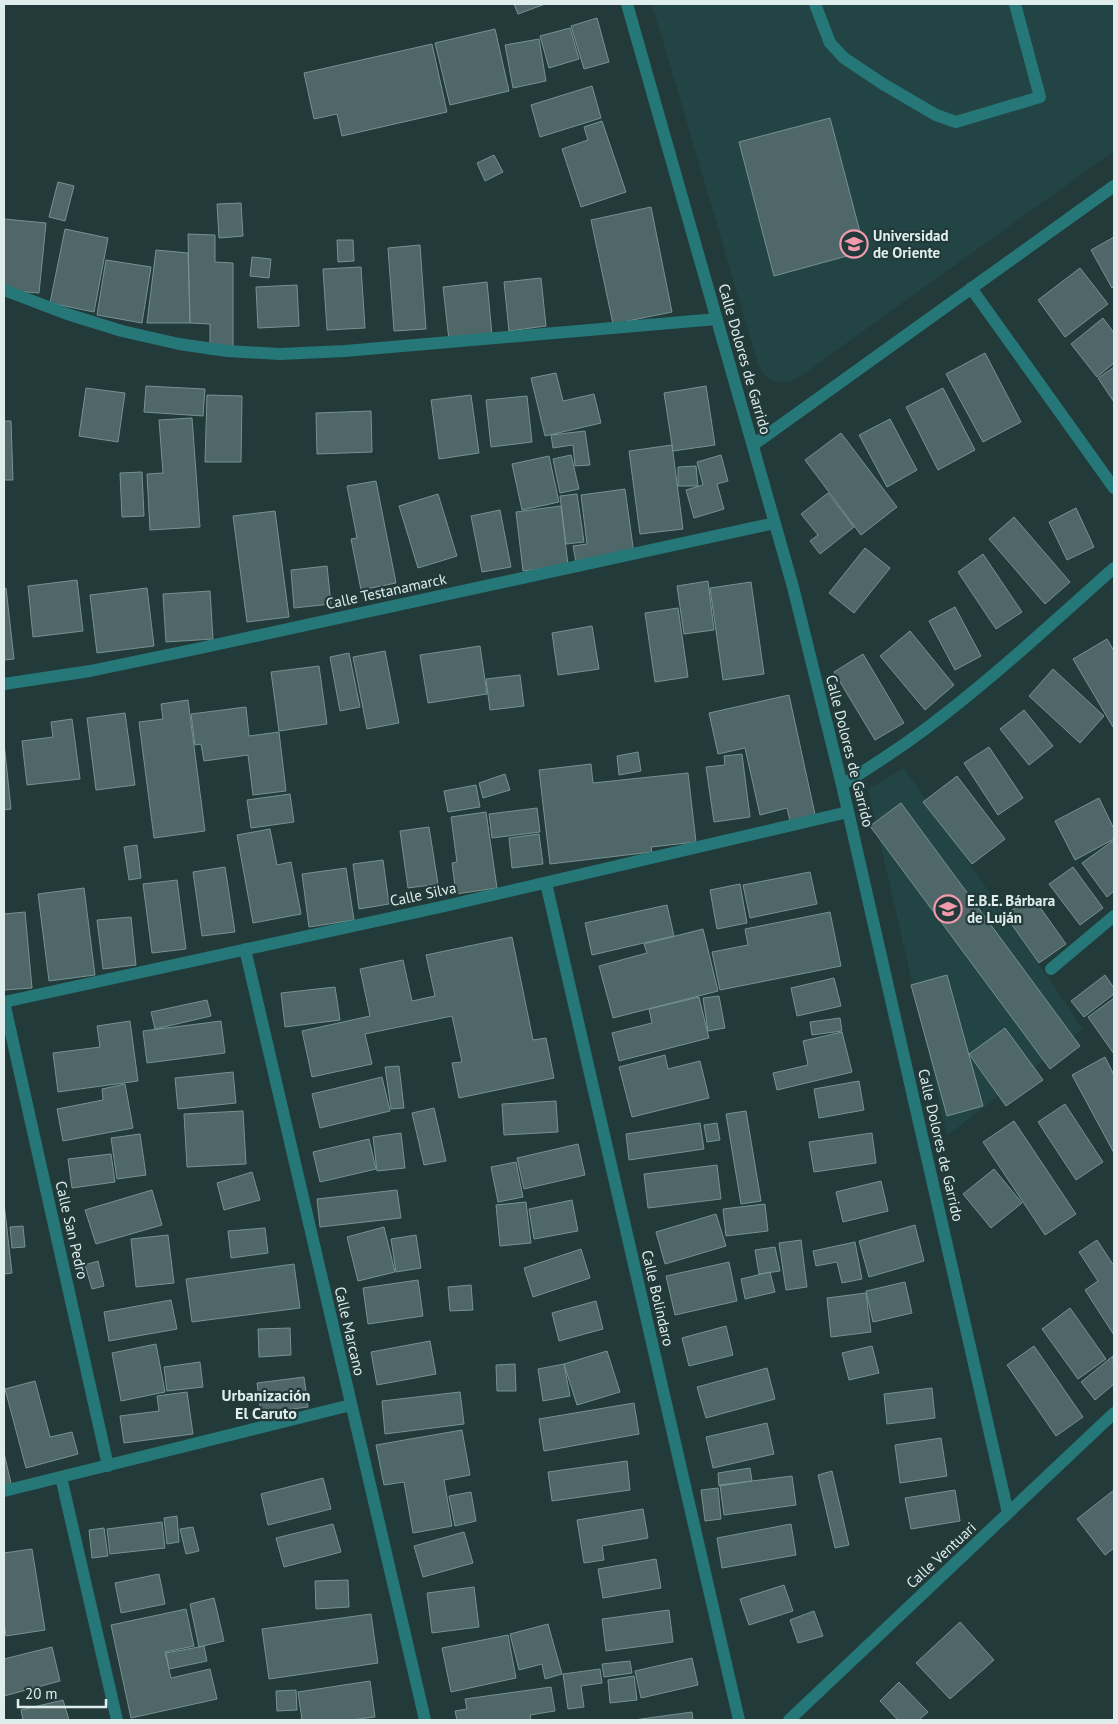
<svg xmlns="http://www.w3.org/2000/svg" width="1118" height="1724" font-family="'PT Sans',sans-serif">
<style>
.built{fill:#234444}
.building{fill:#4f6768;stroke:#779191}
.lines{fill:none;stroke-linecap:round;stroke-linejoin:round}
.lane{stroke:#257778;stroke-width:12}
.street{stroke:#257778;stroke-width:12}
.labels{text-anchor:middle;dominant-baseline:central;stroke-width:4.5;stroke-linejoin:round;paint-order:stroke}
.poi-label{font-size:15px;font-weight:bold;fill:#dfeded;stroke:#233a3a;text-anchor:start}
.street-label{font-size:15px;fill:#dfeded;stroke:#233a3a}
.neighbourhood-label{font-size:16px;font-weight:bold;fill:#dfeded;stroke:#233a3a}
</style>
<rect width="100%" height="100%" fill="#233a3a"/>
<path class="built" d="M652,4H1114V151L802,375L788,382L775,381L766,377L758,364Z
M904,768L1083,1029L947,1136L868,789Z"/>
<path class="building" d="M514,4H545L518,14Z
M597,18L609,62L584,69L571,26Z
M570,28L579,59L549,68L540,36Z
M495,29L509,91L450,105L435,43Z
M539,39L546,81L513,88L505,45Z
M432,44L447,112L342,136L337,114L314,119L304,73Z
M592,86L601,118L540,137L531,105Z
M830,118L865,251L774,276L739,142Z
M602,121L626,192L581,207L562,149L588,140L584,127Z
M494,155L503,172L485,181L477,163Z
M58,182L74,186L65,221L49,217Z
M241,203L243,236L219,238L217,204Z
M651,207L672,312L613,324L591,220Z
M4,219L46,223L39,293L4,290Z
M65,229L108,238L94,312L50,303Z
M188,234L215,235V262L233,263V354H210V324L190,323Z
M1114,237V286L1112,288L1091,250Z
M337,240H353L354,261L338,262Z
M420,245L426,329L394,331L388,248Z
M156,250L188,253L190,323H147Z
M252,257L271,259L269,278L250,276Z
M106,260L151,267L142,323L97,315Z
M361,267L365,328L327,330L323,269Z
M1080,268L1108,304L1065,337L1038,300Z
M541,278L546,326L509,331L504,282Z
M487,282L492,335L449,340L443,287Z
M297,285L299,326L258,328L256,287Z
M1103,318L1114,333V363L1097,377L1071,344Z
M985,353L1021,422L983,442L946,374Z
M1114,367V402L1098,378Z
M556,373L563,401L594,394L601,423L545,436L531,378Z
M146,386L205,389L203,416L144,412Z
M706,386L715,445L673,451L664,393Z
M86,388L125,393L118,442L79,436Z
M943,388L975,450L938,470L906,407Z
M207,395L242,396L241,462H205Z
M471,395L479,453L439,459L431,400Z
M527,396L532,442L491,447L486,400Z
M371,411L372,452L317,454L316,413Z
M192,418L200,527L150,530L147,474L163,473L159,420Z
M890,419L917,470L887,487L859,435Z
M4,421H11L13,480H4Z
M585,431L590,465L575,466L573,445L553,448L551,435Z
M841,433L897,507L861,535L805,460Z
M672,445L683,529L640,534L629,451Z
M571,455L579,489L560,493L553,459Z
M721,455L728,481L717,484L724,509L694,518L686,490L703,485L697,462Z
M549,456L559,502L522,510L512,464Z
M696,466L698,486H678V467Z
M142,472L144,516L122,517L120,473Z
M376,481L396,583L361,590L351,539L357,538L347,486Z
M625,489L634,554L576,562L573,546L587,544L581,495Z
M828,493L854,527L820,554L810,541L818,535L801,514Z
M438,494L457,556L418,568L399,506Z
M577,494L584,542L566,544L560,496Z
M561,506L568,565L523,571L516,512Z
M1076,508L1094,547L1067,560L1049,522Z
M500,510L511,567L482,572L471,516Z
M275,511L289,617L247,622L233,516Z
M1014,517L1070,582L1045,604L989,539Z
M865,548L890,568L854,613L829,593Z
M983,554L1022,612L996,629L958,572Z
M327,566L331,604L294,608L291,570Z
M77,580L83,631L33,637L28,586Z
M708,581L714,630L684,634L677,586Z
M751,582L764,674L723,680L710,588Z
M6,588L14,659L4,660V589Z
M147,588L154,646L97,653L90,595Z
M210,591L213,639L166,642L163,594Z
M955,607L981,656L955,670L929,621Z
M678,608L688,677L655,682L645,613Z
M592,626L599,669L558,675L552,633Z
M910,631L954,685L925,710L880,656Z
M1107,639L1114,651V726L1113,727L1073,659Z
M480,646L487,694L428,703L420,655Z
M385,651L399,723L367,729L353,657Z
M349,653L360,707L340,711L330,657Z
M863,654L904,723L875,740L834,672Z
M319,666L327,724L279,731L271,672Z
M1053,669L1104,716L1080,743L1029,696Z
M520,675L524,706L490,710L486,679Z
M789,695L816,819L791,825L787,808L760,815L745,748L718,754L709,713Z
M188,700L205,831L154,838L139,722L163,719L161,704Z
M246,707L249,736L279,732L286,791L253,795L248,755L204,761L201,744L195,745L191,714Z
M1024,710L1053,746L1029,765L1000,729Z
M125,713L135,785L96,790L87,718Z
M72,719L80,779L27,785L22,741L53,737L51,722Z
M4,743L11,809L4,810Z
M989,747L1023,798L998,815L964,763Z
M638,752L641,771L619,775L617,756Z
M742,754L750,817L714,822L706,767L725,765L724,756Z
M591,764L593,783L688,773L696,842L651,847L652,852L550,864L539,770Z
M505,774L510,790L483,798L479,783Z
M957,776L1005,839L972,864L923,802Z
M476,785L480,807L448,812L444,791Z
M290,794L294,822L251,828L247,800Z
M1099,798L1114,829V839L1075,860L1055,821Z
M901,803L1080,1046L1050,1069L870,826Z
M537,808L540,832L492,838L489,814Z
M486,812L497,888L456,894L452,863L457,862L451,817Z
M429,827L438,884L408,888L400,831Z
M270,829L277,865L291,862L301,914L253,923L237,835Z
M539,834L543,864L512,868L509,838Z
M1114,840V891L1107,897L1082,863Z
M137,845L141,878L129,880L124,847Z
M383,860L389,904L359,909L353,864Z
M225,867L235,932L202,936L193,872Z
M1073,867L1103,908L1080,925L1049,884Z
M346,868L354,920L309,927L302,874Z
M810,872L817,904L750,918L743,885Z
M177,880L186,949L152,953L143,884Z
M740,884L747,923L717,929L710,890Z
M84,888L95,975L49,981L38,894Z
M1032,896L1066,944L1039,963L1005,915Z
M667,905L674,936L592,955L585,923Z
M25,912L32,988L4,990V914Z
M830,912L841,966L720,990L712,952L748,945L745,929Z
M131,917L136,965L103,969L97,920Z
M703,929L718,991L613,1018L599,966L647,953L644,944Z
M512,937L533,1040L546,1038L554,1078L459,1098L452,1063L462,1062L452,1016L365,1034L372,1064L312,1077L302,1031L370,1016L360,969L403,960L412,1001L435,996L426,955Z
M947,975L983,1106L947,1116L911,985Z
M1105,975L1114,988V994L1084,1017L1071,1001Z
M834,978L841,1006L797,1016L791,988Z
M335,987L340,1020L285,1027L281,993Z
M719,996L725,1028L708,1031L703,998Z
M699,997L709,1038L619,1061L612,1033L652,1023L649,1009Z
M1114,998V1054L1088,1017Z
M207,1000L211,1016L155,1029L151,1012Z
M840,1018L842,1031L812,1035L810,1022Z
M130,1021L138,1081L58,1092L53,1053L100,1047L97,1026Z
M221,1021L225,1053L147,1063L143,1031Z
M1005,1028L1043,1080L1006,1106L969,1054Z
M842,1032L852,1072L777,1090L773,1073L808,1065L803,1041Z
M665,1055L668,1069L700,1061L709,1098L632,1117L619,1067Z
M1105,1057L1114,1075V1153L1072,1075Z
M399,1066L404,1108L391,1109L385,1067Z
M233,1072L236,1103L178,1109L175,1078Z
M382,1077L390,1111L320,1128L312,1094Z
M859,1081L864,1110L819,1118L814,1089Z
M125,1084L133,1128L63,1141L57,1109L103,1100L102,1089Z
M556,1101L558,1132L504,1135L502,1104Z
M1065,1104L1103,1162L1076,1180L1038,1122Z
M434,1108L446,1161L424,1165L412,1113Z
M243,1111L246,1164L187,1167L184,1114Z
M746,1111L761,1201L741,1204L726,1114Z
M1014,1121L1076,1214L1045,1235L983,1142Z
M700,1123L704,1149L629,1160L626,1134Z
M717,1123L720,1140L707,1142L704,1125Z
M401,1133L405,1168L377,1171L373,1137Z
M872,1133L876,1163L814,1172L809,1142Z
M140,1134L146,1175L117,1179L111,1138Z
M369,1139L376,1169L320,1182L313,1152Z
M578,1144L585,1175L524,1189L517,1158Z
M111,1154L115,1182L72,1188L68,1159Z
M516,1162L523,1197L498,1202L491,1167Z
M717,1165L721,1199L648,1208L644,1174Z
M994,1169L1022,1203L991,1228L963,1194Z
M252,1172L260,1200L224,1210L217,1183Z
M881,1181L888,1211L843,1222L836,1192Z
M152,1190L162,1225L96,1244L85,1210Z
M397,1190L401,1218L320,1227L317,1199Z
M572,1200L578,1231L534,1239L529,1209Z
M526,1202L531,1243L500,1246L496,1205Z
M4,1203L12,1273L4,1274Z
M765,1204L768,1231L726,1236L723,1209Z
M716,1214L726,1246L665,1264L656,1232Z
M915,1225L924,1261L869,1277L859,1241Z
M23,1226L25,1247L12,1248L10,1227Z
M384,1227L395,1272L358,1281L347,1237Z
M265,1228L268,1253L231,1258L228,1231Z
M168,1235L174,1283L136,1287L131,1239Z
M416,1235L421,1268L396,1272L391,1239Z
M801,1240L807,1287L786,1290L779,1243Z
M1097,1240L1114,1266V1335L1085,1290L1098,1281L1079,1252Z
M855,1242L862,1279L842,1283L837,1262L816,1266L813,1251Z
M775,1247L780,1271L759,1274L755,1250Z
M581,1249L590,1278L533,1297L524,1268Z
M98,1261L104,1286L92,1289L85,1265Z
M729,1262L737,1301L675,1315L666,1276Z
M294,1264L300,1308L192,1322L186,1279Z
M770,1272L775,1292L745,1299L741,1279Z
M418,1280L423,1316L368,1324L363,1288Z
M905,1282L912,1313L873,1322L866,1291Z
M471,1285L473,1310L450,1311L448,1287Z
M866,1293L871,1332L831,1337L827,1298Z
M171,1300L177,1329L109,1341L104,1312Z
M596,1301L603,1329L559,1341L552,1313Z
M1070,1308L1106,1359L1078,1379L1042,1329Z
M726,1326L733,1355L689,1366L682,1338Z
M290,1328L291,1355L259,1357L258,1329Z
M430,1341L436,1374L377,1385L371,1352Z
M156,1344L165,1392L121,1401L112,1353Z
M872,1346L879,1373L849,1380L842,1353Z
M1034,1346L1083,1417L1056,1436L1007,1365Z
M607,1351L620,1392L577,1405L564,1364Z
M1113,1356L1114,1384L1095,1400L1081,1382Z
M200,1362L203,1387L167,1391L164,1367Z
M515,1364L516,1391H497L496,1365Z
M564,1364L570,1396L543,1401L538,1369Z
M767,1368L775,1399L706,1418L697,1387Z
M304,1377L308,1407L261,1413L257,1383Z
M35,1381L50,1437L72,1432L78,1454L26,1468L5,1389Z
M932,1388L935,1418L887,1424L884,1394Z
M187,1392L193,1434L124,1443L120,1416L159,1411L157,1396Z
M460,1392L464,1424L385,1434L382,1401Z
M634,1403L639,1434L544,1451L539,1419Z
M767,1423L774,1454L713,1468L706,1437Z
M462,1430L470,1475L444,1480L452,1526L413,1533L404,1482L384,1485L376,1445Z
M941,1438L947,1476L900,1483L895,1445Z
M4,1453L13,1492L4,1494Z
M627,1461L630,1490L552,1501L548,1472Z
M750,1468L752,1481L719,1486L718,1473Z
M832,1471L849,1545L835,1548L818,1475Z
M792,1476L796,1505L724,1515L720,1485Z
M323,1478L331,1509L268,1525L261,1494Z
M718,1488L721,1519L705,1521L701,1490Z
M955,1490L960,1521L911,1529L905,1498Z
M1114,1490V1548L1105,1555L1077,1519Z
M471,1492L476,1521L455,1526L449,1496Z
M643,1509L648,1538L602,1546L604,1560L584,1563L577,1520Z
M177,1516L179,1542L167,1544L164,1518Z
M162,1522L165,1548L110,1554L107,1529Z
M333,1524L341,1552L284,1567L276,1538Z
M791,1524L796,1555L722,1568L717,1538Z
M193,1527L199,1551L186,1554L180,1529Z
M104,1528L108,1556L92,1558L89,1530Z
M464,1532L473,1563L423,1577L414,1546Z
M32,1549L45,1630L6,1636L4,1622V1553Z
M656,1559L661,1588L603,1598L598,1569Z
M159,1574L165,1604L121,1613L115,1583Z
M348,1580L349,1607L316,1609L315,1581Z
M784,1585L793,1611L749,1625L740,1599Z
M474,1587L479,1627L432,1633L427,1593Z
M214,1598L224,1641L199,1647L190,1604Z
M186,1609L194,1646L165,1652L171,1678L210,1669L217,1699L131,1718L111,1625Z
M669,1610L673,1642L606,1651L602,1619Z
M814,1611L823,1636L798,1643L790,1620Z
M371,1614L378,1663L269,1679L262,1629Z
M960,1622L994,1660L950,1699L916,1663Z
M548,1624L562,1674L545,1679L542,1664L519,1670L510,1634Z
M508,1635L516,1678L451,1692L442,1648Z
M204,1646L207,1661L169,1669L166,1653Z
M52,1647L60,1681L4,1696V1659Z
M692,1658L698,1685L641,1698L635,1671Z
M630,1661L632,1673L604,1677L602,1664Z
M600,1669L602,1683L581,1686L584,1707L568,1709L563,1674Z
M634,1676L637,1700L610,1703L608,1680Z
M370,1681L375,1717L350,1720H302L298,1692Z
M899,1682L928,1712L919,1720H898L880,1701Z
M551,1687L555,1711L530,1715L531,1720H457L455,1711L467,1709L465,1699Z
M296,1690L297,1710L277,1711L276,1691Z
M63,1700L69,1720H23L21,1710Z
M692,1712L693,1720H634Z"/>
<g class="lines">
<path class="lane" d="M815,4L830,43L844,58L883,84L936,115L956,122L1040,97L1015,4"/>
<path class="street" d="M627,4L793,587L842,785L1008,1513
M971,288L1114,488
M4,290L67,314L122,331L179,344L227,351L280,354L345,351L717,319
M753,445L1114,186
M4,684L90,671L196,649L775,523
M842,785C869,768 897,750 924,730C990,681 1052,623 1114,568
M546,883L739,1720
M245,949L425,1720
M1051,969L1114,916
M108,1466L4,1002L445,906L848,812
M61,1477L117,1720
M4,1491L351,1405
M789,1720L1114,1413"/>
</g>
<defs>
<g id="university-ring" transform="scale(1.4375)"><circle r="9.5" fill="#233a3a" stroke="#f39aac" stroke-width="1.5"/><path d="M0-5L7-2L0 1L-7-2ZM-4 1L0 2.5L4 1V4Q0 6-4 4Z" fill="#f39aac"/></g>
<g id="school-ring" transform="scale(1.4375)"><circle r="9.5" fill="#233a3a" stroke="#f39aac" stroke-width="1.5"/><path d="M0-5L7-2L0 1L-7-2ZM-4 1L0 2.5L4 1V4Q0 6-4 4Z" fill="#f39aac"/></g>
</defs>
<g fill-rule="evenodd">
<use href="#university-ring" x="854" y="244"/>
<use href="#school-ring" x="948" y="909"/>
</g>
<g class="labels">
<g class="poi-label">
<text x="873" y="235">Universidad<tspan x="873" dy="17">de Oriente</tspan></text>
<text x="967" y="900">E.B.E. Bárbara<tspan x="967" dy="17">de Luján</tspan></text>
</g>
<g class="street-label">
<text transform="translate(745 359) rotate(74)">Calle Dolores de Garrido</text>
<text transform="translate(386 591) rotate(-12)">Calle Testanamarck</text>
<text transform="translate(850 751) rotate(76)">Calle Dolores de Garrido</text>
<text transform="translate(423 894) rotate(-12)">Calle Silva</text>
<text transform="translate(941 1145) rotate(77)">Calle Dolores de Garrido</text>
<text transform="translate(72 1230) rotate(77)">Calle San Pedro</text>
<text transform="translate(658 1298) rotate(77)">Calle Bolindaro</text>
<text transform="translate(350 1331) rotate(77)">Calle Marcano</text>
<text transform="translate(941 1555) rotate(-43)">Calle Ventuari</text>
</g>
<g class="neighbourhood-label">
<text x="266" y="1395">Urbanización<tspan x="266" dy="18">El Caruto</tspan></text>
</g>
</g>
<rect width="1118" height="1724" fill="none" stroke="#dfeded" stroke-width="10"/>
<path d="M18 1699v8h88v-8" fill="none" stroke="#dfeded" stroke-width="2.5"/>
<text x="25" y="1699" font-size="15" fill="#dfeded" stroke="#233a3a" stroke-width="4" paint-order="stroke">20 m</text>
</svg>
